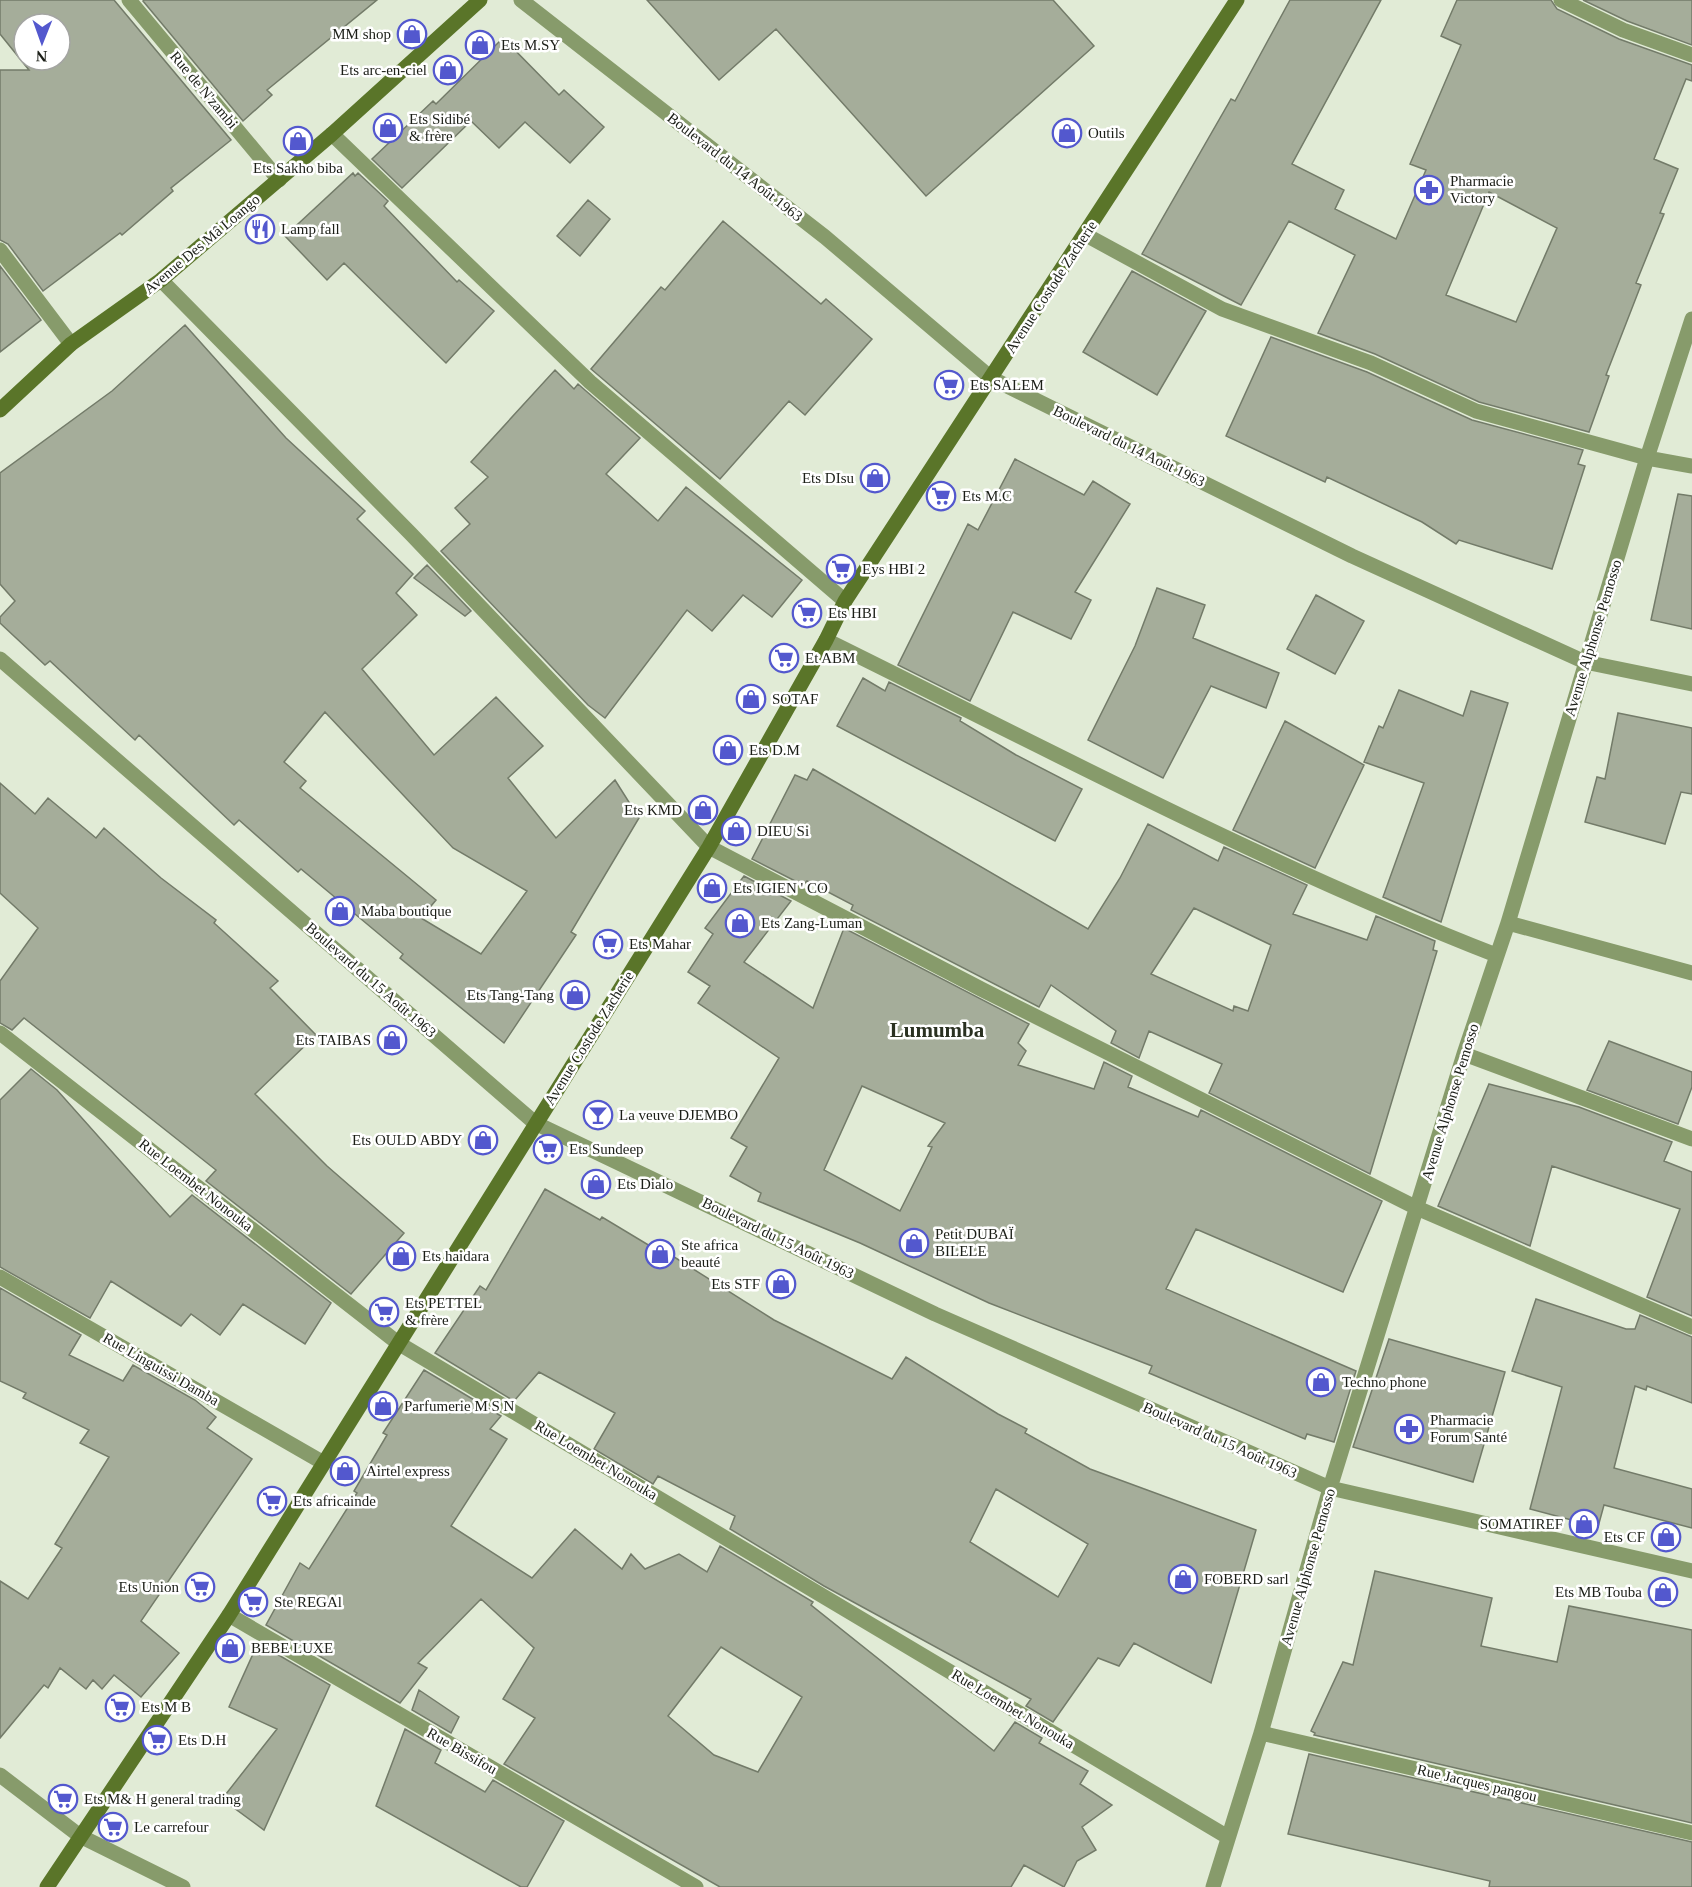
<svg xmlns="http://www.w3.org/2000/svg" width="1692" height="1887" font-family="Georgia,serif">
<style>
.building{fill:#a5ad9a;stroke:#737b69;stroke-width:1.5;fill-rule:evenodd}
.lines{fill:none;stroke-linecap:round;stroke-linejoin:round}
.street{stroke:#879b6b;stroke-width:15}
.secondary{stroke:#5a7529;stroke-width:15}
.labels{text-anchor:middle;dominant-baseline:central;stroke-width:5;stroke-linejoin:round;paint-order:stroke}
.poi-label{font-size:15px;fill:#1b1e17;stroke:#fff;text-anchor:start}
.street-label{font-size:15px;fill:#1b1e17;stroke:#fff}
.district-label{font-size:21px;font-weight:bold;fill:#2a3121;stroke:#fff}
</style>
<rect width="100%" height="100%" fill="#e1ebd6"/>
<path class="building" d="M0,0H114L231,140L171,188L173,191L122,235L120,233L43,291L8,244L0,240V70H29L0,34ZM24,24H60V60H24Z
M144,0H377L267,90L272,95L243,121L143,1Z
M647,0H1053L1094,46L926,196L776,29L719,80Z
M1290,0H1381L1292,164L1344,190L1335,209L1396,239L1426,170L1410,164L1461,45L1441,36L1457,0H1551L1557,9L1619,39L1692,65V81L1686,79L1654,159L1678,169L1660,213L1664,214L1636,283L1641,285L1606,375L1609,376L1589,432L1479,402L1375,354L1318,333L1355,255L1289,221L1241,305L1142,254L1231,99L1235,101ZM1489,192L1557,228L1516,322L1446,295Z
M1583,0H1692V45L1627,21Z
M503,38L559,95L564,90L604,127L570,163L525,122L499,148L471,121L402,188L372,159L433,101L436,104Z
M353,173L355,176L358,173L388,201L384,206L457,282L459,280L494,311L446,363L344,263L327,280L285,236Z
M588,200L610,219L580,256L557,236Z
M723,221L821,304L826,299L872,339L805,415L789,401L720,479L591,369L661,287L665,290Z
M0,266L41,320L0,352Z
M1132,271L1206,311L1157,395L1083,352Z
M185,325L286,438L365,511L357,519L413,574L396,593L417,615L362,669L434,755L496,697L543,746L508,778L556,838L615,780L639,818L571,932L576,935L504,1043L400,958L403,954L301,869L298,872L239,820L234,825L139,735L135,740L50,661L45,665L0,623V617L15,601L0,584V473L112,391ZM325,712L453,848L527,891L481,954L421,918L436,900L300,788L306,781L284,762Z
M1271,337L1367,372L1472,420L1583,450L1578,464L1585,466L1552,569L1459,540L1456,544L1422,522L1327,477L1325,482L1226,436Z
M555,370L574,389L578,384L640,438L606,474L658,521L686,487L802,580L772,617L743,595L712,631L687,610L605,718L588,705L441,551L470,524L455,508L488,477L471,462Z
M1015,459L1084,495L1093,481L1130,504L1075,592L1091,600L1071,639L1013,612L970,701L898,665L968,524L978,530Z
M1678,494L1692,496V629L1651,620Z
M427,565L471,611L465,616L414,578Z
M1157,588L1205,605L1193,638L1279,673L1266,708L1211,686L1163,778L1088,740L1135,646Z
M1316,595L1364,621L1335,674L1287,649Z
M863,678L885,691L889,682L961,718L960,721L1016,755L1082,789L1055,841L837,726Z
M1399,690L1463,716L1471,691L1508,703L1441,922L1383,897L1424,783L1364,762L1379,726L1383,728Z
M1618,713L1692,728V794L1681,792L1665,844L1585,822L1597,777L1605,779Z
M1285,721L1364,765L1315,868L1233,830Z
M813,769L1088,929L1120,878L1148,824L1218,861L1224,847L1307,885L1293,914L1367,940L1376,916L1435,941L1433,950L1437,951L1370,1174L1209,1093L1222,1064L1149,1031L1139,1058L1111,1043L1116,1031L1051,985L1039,1007L851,910L853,905L807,881L803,885L752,859L795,775L807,780ZM1194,908L1271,945L1248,1011L1234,1006L1233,1011L1151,974Z
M0,783L35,814L48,798L96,838L104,828L161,878L216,920L214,923L278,981L270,988L316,1035L255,1094L327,1166L404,1233L351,1294L206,1181L216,1170L24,1018L12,1030L0,1023V981L38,928L0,893Z
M744,876L791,901L744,962L813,1008L844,928L1029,1024L1018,1043L1026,1051L1018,1065L1094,1089L1104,1062L1132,1076L1128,1087L1198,1117L1201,1110L1382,1201L1343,1292L1196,1229L1166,1289L1356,1371L1334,1442L1307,1434L1305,1439L1149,1373L1152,1366L989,1303L860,1243L758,1201L761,1193L730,1176L747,1147L731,1138L779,1058L698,1003L710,986L688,972L713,934L705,928ZM862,1086L945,1123L928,1146L932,1147L900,1211L824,1170Z
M1609,1041L1692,1072V1087L1678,1124L1587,1090Z
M31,1069L57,1090L170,1217L192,1195L331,1303L305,1344L243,1304L220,1335L191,1314L181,1326L111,1281L90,1318L0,1267V1100Z
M1489,1084L1579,1107L1672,1142L1664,1161L1692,1172V1316L1647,1297L1680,1209L1552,1166L1530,1246L1438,1206Z
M545,1189L600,1220L602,1217L670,1258L671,1255L774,1320L892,1379L906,1357L998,1414L1027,1429L1025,1433L1090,1469L1256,1530L1211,1683L1134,1643L1119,1666L1098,1658L1053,1722L1026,1706L1031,1699L824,1586L730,1529L735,1516L658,1476L653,1484L594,1449L615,1413L539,1372L514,1401L435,1353L480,1286L486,1290ZM996,1489L1088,1544L1058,1597L970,1542Z
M0,1288L81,1335L69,1355L123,1381L133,1365L195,1400L216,1417L207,1428L252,1459L141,1621L179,1653L141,1697L114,1675L102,1689L93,1680L86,1689L60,1668L48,1688L44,1685L0,1738V1581L28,1599L62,1548L55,1544L109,1457L80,1443L89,1430L23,1398L26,1393L0,1381Z
M1536,1299L1626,1329H1635L1640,1315L1692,1337V1403L1647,1386L1646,1390L1635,1386L1614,1468L1692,1489V1528L1604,1505L1598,1527L1530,1509L1562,1387L1512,1371Z
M1389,1339L1505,1372L1473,1482L1353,1447Z
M424,1370L501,1416L490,1429L507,1439L451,1526L532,1578L575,1529L622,1569L631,1554L645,1569L679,1554L707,1572L720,1546L813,1602L811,1605L994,1751L1015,1722L1042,1738L1039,1743L1088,1771L1080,1784L1112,1805L1082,1827L1096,1850L1077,1861L1064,1887L1024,1865L1011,1887H720L504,1764L535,1718L503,1699L534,1648L481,1599L418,1663L427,1668L400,1703L266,1625L300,1563L309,1569L357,1493L354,1491L387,1435L383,1433ZM721,1647L802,1697L758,1772L714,1755L668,1716Z
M1375,1571L1492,1598L1481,1646L1557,1662L1569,1606L1692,1630V1823L1314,1735L1315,1733L1311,1731L1343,1662L1353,1665Z
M258,1643L330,1685L264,1830L222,1799L277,1729L229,1707Z
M419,1690L459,1717L451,1733L412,1710Z
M405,1729L441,1750L435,1763L485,1792L493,1780L564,1821L527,1887H521L376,1806Z
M1309,1754L1692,1842V1887H1489L1490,1881L1288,1834Z"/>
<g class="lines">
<path class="street" d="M129,0L279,180
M521,0L825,237L991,378L1352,556L1585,662L1692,684
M1561,0L1623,30L1692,55
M332,134L590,382L845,601
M1086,235L1222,309L1371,363L1476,411L1647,458L1692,466
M0,250L71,344
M161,280L411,534L709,847L981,989L1417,1208L1692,1327
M826,640C1047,749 1266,865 1496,955
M0,659L535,1123L935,1314L1330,1488L1692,1571
M1508,923L1692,973
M0,1033L398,1343L1226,1836
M1464,1054L1692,1139
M0,1277L322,1462
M229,1615L696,1887
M1261,1733L1692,1833
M0,1775L80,1836L183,1887
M1213,1887L1261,1733L1330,1488L1464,1054L1508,923L1647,458L1692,319"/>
<path class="secondary" d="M0,410L71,344L161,280L332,134L480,0
M47,1887L229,1615L709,847L826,640L845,601L1237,0"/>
</g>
<defs>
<g id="shop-ring" transform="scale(1.5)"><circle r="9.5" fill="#fff" stroke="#5358ce" stroke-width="1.5"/><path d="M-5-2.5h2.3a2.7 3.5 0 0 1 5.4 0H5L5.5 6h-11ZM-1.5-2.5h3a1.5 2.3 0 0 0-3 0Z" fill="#5358ce"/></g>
<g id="pharmacy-ring" transform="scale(1.5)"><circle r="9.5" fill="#fff" stroke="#5358ce" stroke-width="1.5"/><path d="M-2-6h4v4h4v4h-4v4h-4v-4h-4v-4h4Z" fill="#5358ce"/></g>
<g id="restaurant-ring" transform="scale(1.5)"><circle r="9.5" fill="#fff" stroke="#5358ce" stroke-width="1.5"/><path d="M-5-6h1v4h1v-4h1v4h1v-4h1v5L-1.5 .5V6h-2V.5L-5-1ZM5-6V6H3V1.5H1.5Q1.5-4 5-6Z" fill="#5358ce"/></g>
<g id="supermarket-ring" transform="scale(1.5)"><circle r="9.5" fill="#fff" stroke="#5358ce" stroke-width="1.5"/><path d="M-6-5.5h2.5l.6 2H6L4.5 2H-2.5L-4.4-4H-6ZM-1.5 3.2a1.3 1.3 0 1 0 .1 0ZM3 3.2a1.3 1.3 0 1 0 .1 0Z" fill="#5358ce"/></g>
<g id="bar-ring" transform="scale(1.5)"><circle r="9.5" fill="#fff" stroke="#5358ce" stroke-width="1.5"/><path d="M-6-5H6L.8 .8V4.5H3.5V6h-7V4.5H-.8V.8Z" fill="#5358ce"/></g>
</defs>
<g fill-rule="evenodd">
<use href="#shop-ring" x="412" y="34"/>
<use href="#shop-ring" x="480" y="45"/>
<use href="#shop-ring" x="448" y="70"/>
<use href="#shop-ring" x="388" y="128"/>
<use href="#shop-ring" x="1067" y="133"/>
<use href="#shop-ring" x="298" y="141"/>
<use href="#pharmacy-ring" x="1429" y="190"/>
<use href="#restaurant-ring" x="260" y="229"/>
<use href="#supermarket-ring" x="949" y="385"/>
<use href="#shop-ring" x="875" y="478"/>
<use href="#supermarket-ring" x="941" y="496"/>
<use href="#supermarket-ring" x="841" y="569"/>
<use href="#supermarket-ring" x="807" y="613"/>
<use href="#supermarket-ring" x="784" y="658"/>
<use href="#shop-ring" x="751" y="699"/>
<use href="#shop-ring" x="728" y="750"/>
<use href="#shop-ring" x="703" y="810"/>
<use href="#shop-ring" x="736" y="831"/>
<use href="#shop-ring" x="712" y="888"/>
<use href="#shop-ring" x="340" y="911"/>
<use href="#shop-ring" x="740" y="923"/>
<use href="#supermarket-ring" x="608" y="944"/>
<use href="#shop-ring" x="575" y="995"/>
<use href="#shop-ring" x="392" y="1040"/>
<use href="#bar-ring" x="598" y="1115"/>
<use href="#shop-ring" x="483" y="1140"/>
<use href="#supermarket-ring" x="548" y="1149"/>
<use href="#shop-ring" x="596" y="1184"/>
<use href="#shop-ring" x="914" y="1243"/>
<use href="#shop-ring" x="660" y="1254"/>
<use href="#shop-ring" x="401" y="1256"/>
<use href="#shop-ring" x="781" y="1284"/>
<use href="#supermarket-ring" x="384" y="1312"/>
<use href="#shop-ring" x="1321" y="1382"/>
<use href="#shop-ring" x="383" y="1406"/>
<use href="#pharmacy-ring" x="1409" y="1429"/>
<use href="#shop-ring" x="345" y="1471"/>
<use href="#supermarket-ring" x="272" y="1501"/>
<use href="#shop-ring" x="1584" y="1524"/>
<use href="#shop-ring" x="1666" y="1537"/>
<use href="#shop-ring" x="1183" y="1579"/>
<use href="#supermarket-ring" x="200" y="1587"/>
<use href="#shop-ring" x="1663" y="1592"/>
<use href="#supermarket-ring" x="253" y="1602"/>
<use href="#shop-ring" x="230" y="1648"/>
<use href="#supermarket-ring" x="120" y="1707"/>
<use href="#supermarket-ring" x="157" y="1740"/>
<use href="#supermarket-ring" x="63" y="1799"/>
<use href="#supermarket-ring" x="113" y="1827"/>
</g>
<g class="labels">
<g class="poi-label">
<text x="391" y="34" text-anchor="end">MM shop</text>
<text x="501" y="45">Ets M.SY</text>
<text x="427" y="70" text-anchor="end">Ets arc-en-ciel</text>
<text x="409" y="119">Ets Sidibé<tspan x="409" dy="17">&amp; frère</tspan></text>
<text x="1088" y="133">Outils</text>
<text x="298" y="168" text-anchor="middle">Ets Sakho biba</text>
<text x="1450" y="181">Pharmacie<tspan x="1450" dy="17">Victory</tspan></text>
<text x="281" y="229">Lamp fall</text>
<text x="970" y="385">Ets SALEM</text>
<text x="854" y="478" text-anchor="end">Ets DIsu</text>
<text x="962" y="496">Ets M.C</text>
<text x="862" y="569">Eys HBI 2</text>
<text x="828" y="613">Ets HBI</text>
<text x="805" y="658">Et ABM</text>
<text x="772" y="699">SOTAF</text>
<text x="749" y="750">Ets D.M</text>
<text x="682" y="810" text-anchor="end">Ets KMD</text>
<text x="757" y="831">DIEU Si</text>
<text x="733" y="888">Ets IGIEN ' CO</text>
<text x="361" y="911">Maba boutique</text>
<text x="761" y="923">Ets Zang-Luman</text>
<text x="629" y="944">Ets Mahar</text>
<text x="554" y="995" text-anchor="end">Ets Tang-Tang</text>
<text x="371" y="1040" text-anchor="end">Ets TAIBAS</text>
<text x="619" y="1115">La veuve DJEMBO</text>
<text x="462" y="1140" text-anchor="end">Ets OULD ABDY</text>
<text x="569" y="1149">Ets Sundeep</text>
<text x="617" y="1184">Ets Dialo</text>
<text x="935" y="1234">Petit DUBAÏ<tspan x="935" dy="17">BILELE</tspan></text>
<text x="681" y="1245">Ste africa<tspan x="681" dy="17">beauté</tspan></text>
<text x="422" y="1256">Ets haidara</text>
<text x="760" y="1284" text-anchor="end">Ets STF</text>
<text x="405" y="1303">Ets PETTEL<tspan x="405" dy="17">&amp; frère</tspan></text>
<text x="1342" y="1382">Techno phone</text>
<text x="404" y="1406">Parfumerie M S N</text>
<text x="1430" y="1420">Pharmacie<tspan x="1430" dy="17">Forum Santé</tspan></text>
<text x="366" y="1471">Airtel express</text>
<text x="293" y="1501">Ets africainde</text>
<text x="1563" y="1524" text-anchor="end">SOMATIREF</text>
<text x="1645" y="1537" text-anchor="end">Ets CF</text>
<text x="1204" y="1579">FOBERD sarl</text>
<text x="179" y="1587" text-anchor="end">Ets Union</text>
<text x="1642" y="1592" text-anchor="end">Ets MB Touba</text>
<text x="274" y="1602">Ste REGAl</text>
<text x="251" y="1648">BEBE LUXE</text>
<text x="141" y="1707">Ets M B</text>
<text x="178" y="1740">Ets D.H</text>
<text x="84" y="1799">Ets M&amp; H general trading</text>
<text x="134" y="1827">Le carrefour</text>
</g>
<g class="street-label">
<text transform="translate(204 90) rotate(50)">Rue de N'zambi</text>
<text transform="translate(735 167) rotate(38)">Boulevard du 14 Août 1963</text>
<text transform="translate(202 244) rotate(-40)">Avenue Des Mâ Loango</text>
<text transform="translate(1051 287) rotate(-57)">Avenue Costode Zacherie</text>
<text transform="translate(1129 446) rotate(26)">Boulevard du 14 Août 1963</text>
<text transform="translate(1593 638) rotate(-73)">Avenue Alphonse Pemosso</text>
<text transform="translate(371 980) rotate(41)">Boulevard du 15 Août 1963</text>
<text transform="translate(589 1038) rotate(-58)">Avenue Costode Zacherie</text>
<text transform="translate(1450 1102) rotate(-73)">Avenue Alphonse Pemosso</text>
<text transform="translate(196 1185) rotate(38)">Rue Loembet Nonouka</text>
<text transform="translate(778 1238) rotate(26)">Boulevard du 15 Août 1963</text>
<text transform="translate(161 1369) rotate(30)">Rue Linguissi Damba</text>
<text transform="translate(1220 1440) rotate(24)">Boulevard du 15 Août 1963</text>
<text transform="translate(596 1460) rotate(31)">Rue Loembet Nonouka</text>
<text transform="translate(1308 1567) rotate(-74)">Avenue Alphonse Pemosso</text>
<text transform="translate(1013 1709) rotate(31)">Rue Loembet Nonouka</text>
<text transform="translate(462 1751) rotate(30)">Rue Bissifou</text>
<text transform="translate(1477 1783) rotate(13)">Rue Jacques pangou</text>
</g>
<g class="district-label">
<text x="937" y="1030">Lumumba</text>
</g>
</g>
<g transform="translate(42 42) rotate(181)"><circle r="28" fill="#ffffff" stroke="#a4a5a2" stroke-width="1.5"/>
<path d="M0-4.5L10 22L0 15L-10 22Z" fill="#5358ce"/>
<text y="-9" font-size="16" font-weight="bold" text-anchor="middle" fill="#1b1e17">N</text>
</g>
</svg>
